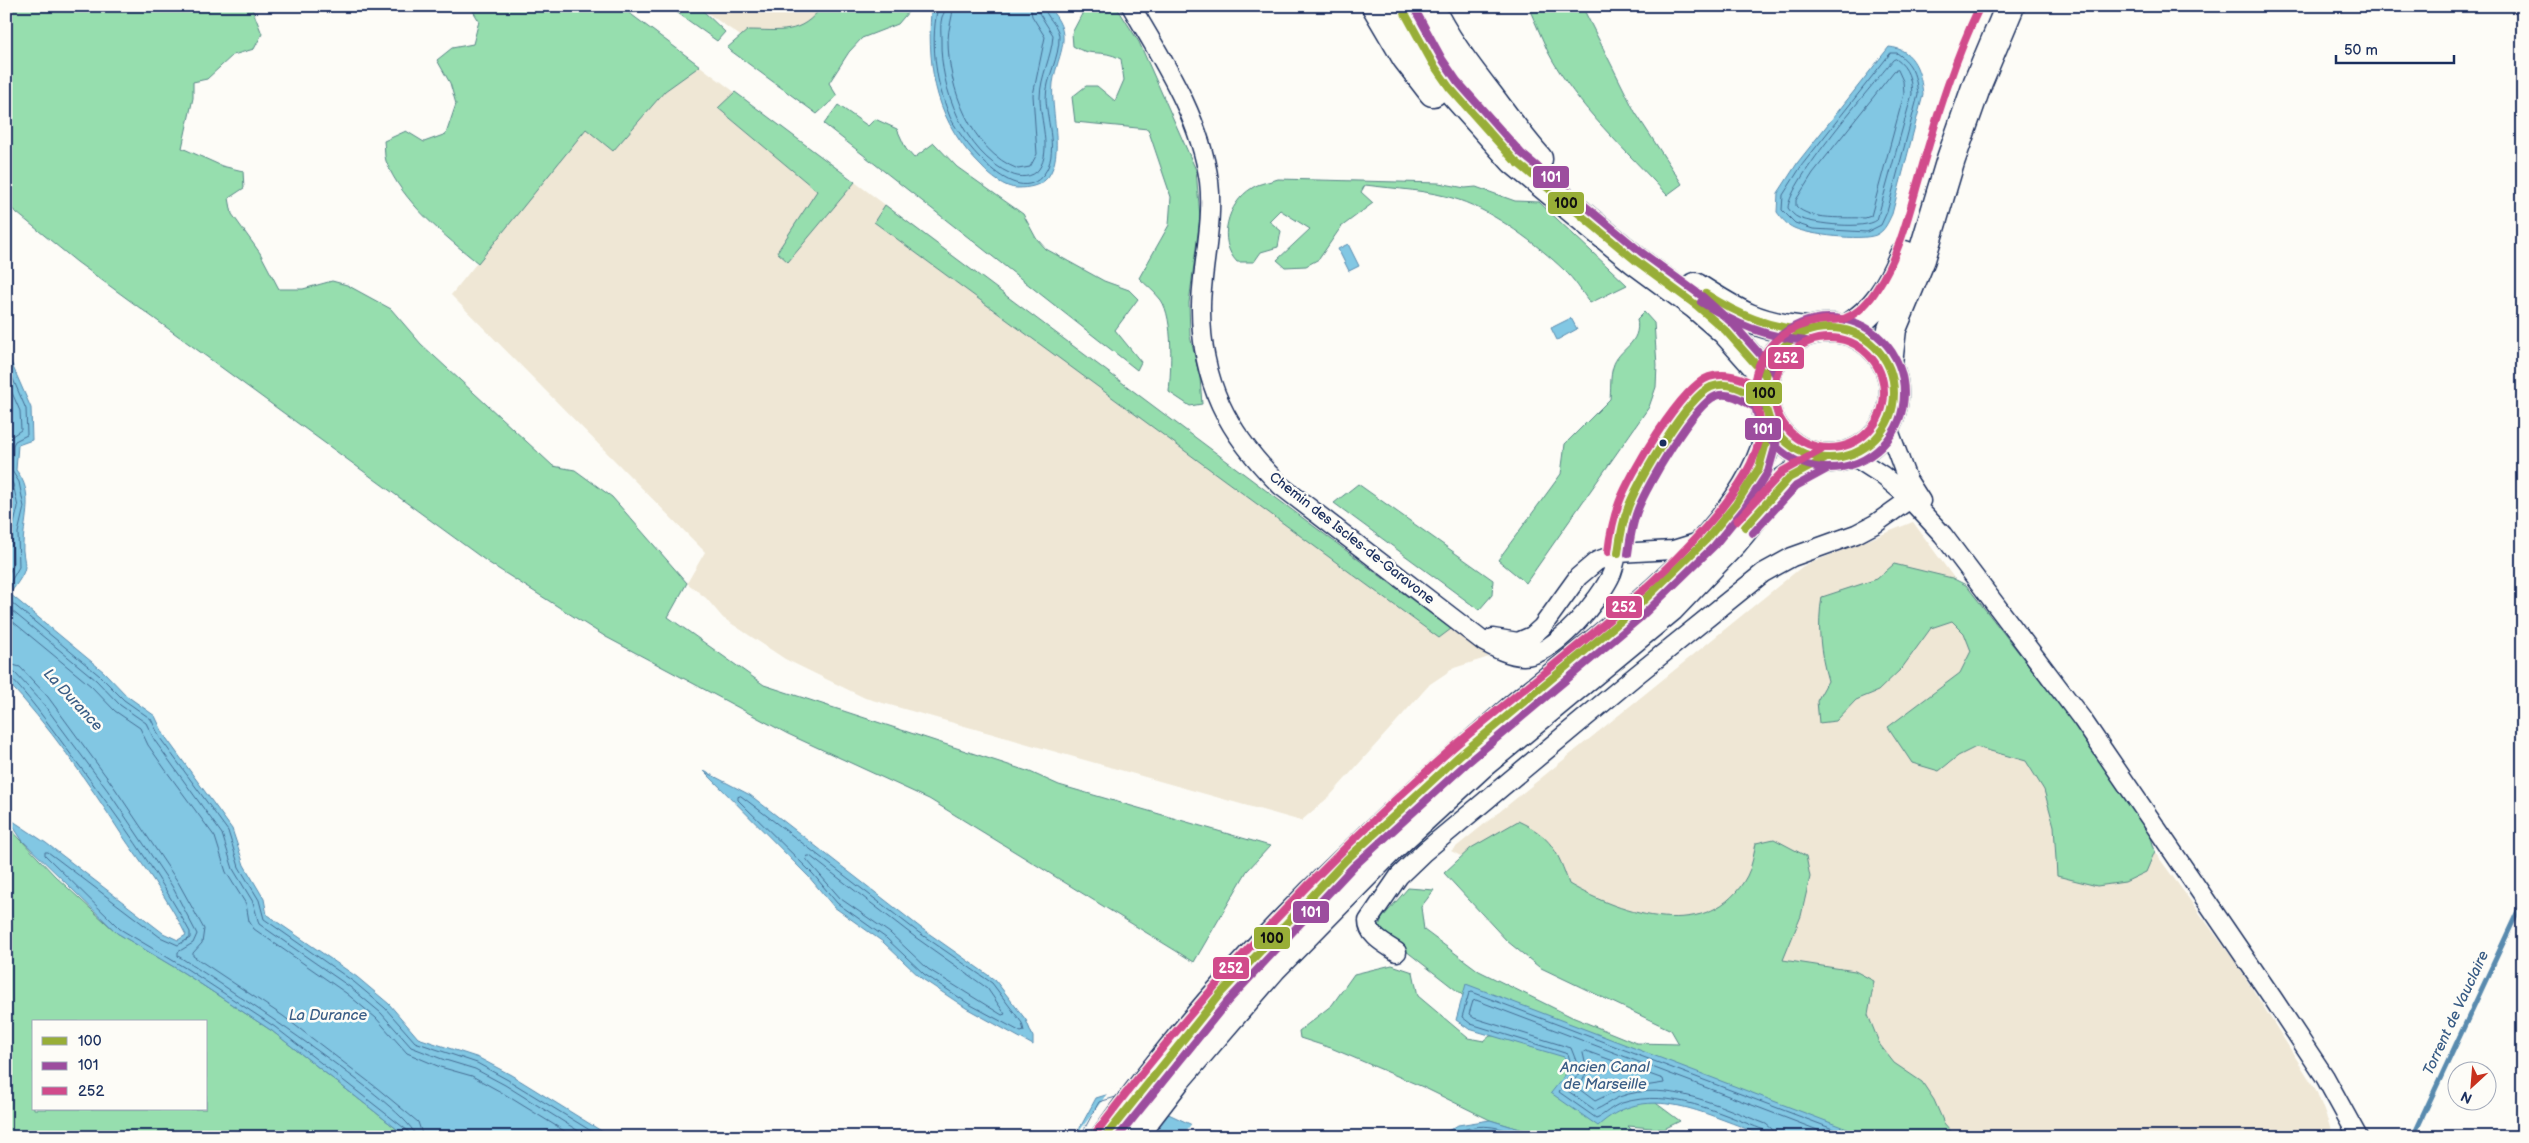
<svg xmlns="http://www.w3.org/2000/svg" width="2529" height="1143" font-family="'Balsamiq Sans',sans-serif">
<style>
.built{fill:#efe7d5}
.green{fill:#96deae;stroke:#588686;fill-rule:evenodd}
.water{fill:#82c7e3;stroke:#598aae}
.pier{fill:#fdfcf7}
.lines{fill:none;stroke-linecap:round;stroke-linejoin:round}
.shore{stroke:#446c93;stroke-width:1}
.stream{stroke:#598aae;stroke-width:5}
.street-casing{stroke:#1b2f5e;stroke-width:21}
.primary-casing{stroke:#1b2f5e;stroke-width:31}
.highway-casing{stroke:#1b2f5e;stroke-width:31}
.street{stroke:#fdfcf7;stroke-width:18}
.primary{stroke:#fdfcf7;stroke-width:28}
.highway{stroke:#fdfcf7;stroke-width:28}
.bus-1-casing{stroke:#fdfcf7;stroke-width:11}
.bus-2-casing{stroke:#fdfcf7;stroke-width:11}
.bus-3-casing{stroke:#fdfcf7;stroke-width:11}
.bus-1{stroke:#98ae37;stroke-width:8}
.bus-2{stroke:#9c4d9e;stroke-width:8}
.bus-3{stroke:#d14b8b;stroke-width:8}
.bus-dot{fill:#1b2f5e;stroke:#fdfcf7;stroke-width:2}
.labels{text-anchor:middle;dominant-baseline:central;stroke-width:5;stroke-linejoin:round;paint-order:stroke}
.street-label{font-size:14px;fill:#1b2f5e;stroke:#fdfcf7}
.water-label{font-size:15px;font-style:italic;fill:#3a5d86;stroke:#fdfcf7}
.line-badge{stroke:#fdfcf7;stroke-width:2}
.badge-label{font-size:14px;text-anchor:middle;font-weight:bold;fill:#fff}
.pale-badge-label{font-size:14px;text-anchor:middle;font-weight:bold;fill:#111}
</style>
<rect width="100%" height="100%" fill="#fdfcf7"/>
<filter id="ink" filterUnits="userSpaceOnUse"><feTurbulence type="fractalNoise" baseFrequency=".02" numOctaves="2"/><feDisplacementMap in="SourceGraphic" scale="10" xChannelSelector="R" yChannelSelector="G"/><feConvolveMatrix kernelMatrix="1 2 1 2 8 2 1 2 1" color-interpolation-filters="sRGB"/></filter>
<g filter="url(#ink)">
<path class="built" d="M697,6H878L793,72Z
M660,36L1451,629L1489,657L1454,668L1430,684L1330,796L1301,821L865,698L785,659L723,618L706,598L687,583L705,552L451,295Z
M1913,522L2236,963L2316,1090L2334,1137H1911L1775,1020L1451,851L1803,566Z"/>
<path class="green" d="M6,6H251L262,34L254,49L233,55L207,79L193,82V98L182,148L222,166L243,171L244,188L229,198L232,214L260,253L279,289H303L332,281L347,285L391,309L421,344L553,466L575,470L612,497L687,583L668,617L764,685L1030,772L1059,785L1270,846L1247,871L1194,962L929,799L788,734L606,637L489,563L77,262L6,204Z
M470,6H620L700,66L665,91L613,151L586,129L478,263C446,237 401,201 386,161C384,155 385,147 384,141L406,131L424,142L446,134L456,104L450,83L437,60L452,48L473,44L479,21Z
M668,6H698L725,32L717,41Z
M822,6H923L909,11L898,24L862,38L849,52L829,83L837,96L817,114L727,48L748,30C780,30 801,36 822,6Z
M1079,6H1116L1139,42L1196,170L1200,217L1189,303L1190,336L1200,378L1202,404L1190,406L1169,392C1171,370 1174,319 1161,300C1155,292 1146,285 1139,278L1169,225L1171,197L1148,129L1075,122L1072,97L1086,86H1097L1115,101L1124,80L1121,59C1100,48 1092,58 1073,46L1072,33L1082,14Z
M1528,6H1582L1635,112L1682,184L1667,195C1626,150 1577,107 1548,52C1541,37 1535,21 1528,6Z
M735,92L855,182L788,262L777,252L817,191L718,108Z
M838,105L868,126L875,119L897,129L906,149L914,158L934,143L957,167L1023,214L1036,238L1046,249L1104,281L1129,290L1138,299L1115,330L1141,362L1137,370L824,124Z
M1278,179L1439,183L1465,188L1476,187L1515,201L1539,202L1627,285L1590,303C1582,292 1574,279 1564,270C1537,244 1494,212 1459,200C1429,190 1396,189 1365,185L1361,192L1373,203L1341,227L1319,259L1306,266L1285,267L1277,260L1310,229L1280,210L1269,221L1281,231L1278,247L1261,252L1254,262H1237C1217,241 1227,203 1252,188C1259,183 1270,182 1278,179Z
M885,205L1451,629L1439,638L874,222Z
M1644,312L1654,323L1657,365L1656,387L1649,407L1526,583L1498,560L1561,474L1565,444L1610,399C1611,389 1610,377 1613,367C1618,348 1642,345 1637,319Z
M1358,484L1493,580L1492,595L1479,610L1334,503Z
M1894,564L1952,578L1966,585L2101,758L2146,821L2155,851L2146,872L2125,882L2097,886L2057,876L2054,826L2044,790L2026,761L1976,747L1958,756L1939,771L1912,763L1888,727L1960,673L1971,651L1964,633L1952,621L1931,628L1902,668L1878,691L1856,700L1836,721L1819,723L1817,701L1828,681C1820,653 1817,626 1822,597L1877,579Z
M1518,821C1551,836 1558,852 1569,884C1622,915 1711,944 1747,876C1752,867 1754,853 1756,843L1774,839L1806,856L1810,877L1801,916L1783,960L1855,971L1874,981L1868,1015L1880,1045L1894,1063L1922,1082L1934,1100L1944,1123L1956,1137H1808L1484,1012L1378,929L1382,918L1408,888L1434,890L1421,907L1424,930L1479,971L1572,1017L1636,1043L1679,1044L1671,1030L1539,967L1507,941L1444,873L1471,848Z
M6,824L55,876L117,933L184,973L272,1031L407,1137H6ZM34,1022H206V1109H34Z
M1392,965L1413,972L1418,996L1468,1038L1484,1041L1490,1036L1504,1035L1540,1040L1645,1095L1680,1121L1664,1129L1628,1126L1638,1137H1546L1490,1120L1423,1087L1331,1048L1300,1038L1299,1031L1332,1005L1354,974Z"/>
<path class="water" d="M937,6H1047C1076,35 1058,51 1053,83C1050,110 1065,154 1048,177C1041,186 1028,188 1017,188C1005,188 990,176 982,167C937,123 927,72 931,11Z
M1889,47C1915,49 1921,73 1923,95L1892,214C1888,222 1885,231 1876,235C1861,241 1809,235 1794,228C1787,225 1782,219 1777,212L1778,193L1798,162Z
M1348,244L1359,266L1349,271L1338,249Z
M1571,318L1577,329L1557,340L1551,328Z
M6,351L31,408L32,440L18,445L16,470C35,493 24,518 23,544C22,552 25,560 25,567C24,576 14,587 10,594L104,672L127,696L155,716L164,735L232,829L244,865L264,899L267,915L357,977L389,1004L418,1038L479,1058L511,1075L611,1137H407L272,1031L184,973L117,933L22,840L7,817L46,843L163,933L178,940L186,935C168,898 143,866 120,832C86,779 49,726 6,680Z
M704,771L750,795L921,928L995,980L1026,1020L1033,1037V1045L966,1008L921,978L883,942L834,907L809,877Z
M1466,984L1868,1137C1839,1137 1797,1141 1769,1137C1758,1135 1747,1129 1737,1125C1689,1107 1641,1086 1598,1126L1551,1093L1569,1070L1564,1057L1469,1029L1456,1020Z
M1119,1091L1218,1137H1075L1096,1098Z
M1490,1120L1546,1137H1438L1458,1125Z"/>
<path class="pier" d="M1119,1089L1170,1112L1152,1137H1075L1109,1091Z
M1192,1123L1216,1133L1213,1137H1182Z"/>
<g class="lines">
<path class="shore" d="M939,6C939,11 936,12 936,17C933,35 934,55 937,73C939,87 945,104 950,117C961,140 1016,211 1044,174C1059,154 1047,122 1046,99C1046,77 1060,58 1059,36C1058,24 1045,17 1044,6
M946,6C945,11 944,13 942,17C940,23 941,33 941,40C940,88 964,153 1011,174C1019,178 1033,178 1039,169C1052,150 1040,120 1040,98C1040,76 1052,57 1053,35L1039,13L1038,6
M953,6C953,18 948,28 948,40C948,87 971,151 1018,169L1030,167L1037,154L1033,95L1045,37L1032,16L1030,6
M1891,53H1897C1913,64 1916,76 1918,95L1887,212L1881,225L1867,232L1813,229L1795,223L1782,210L1783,195L1802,165Z
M1896,59C1909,68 1911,80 1912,94L1877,220C1865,230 1814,224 1799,218C1794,216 1791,212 1788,208C1789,181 1872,86 1893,60Z
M1898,70L1903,81L1904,94L1871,216L1865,218C1846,217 1810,221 1796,206V200L1813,173L1894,71Z
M6,363L26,409L27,435L15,441L13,445L12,471L19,482L24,507L18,533L19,567L6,590
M6,379L20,411L21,430L9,438L6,452
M6,475L13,484L18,507L12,532L13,566L6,578
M6,598L100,676L124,700L151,719L160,738L228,831L239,867L259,900L264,919L354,982L385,1008L415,1042L477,1063L508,1080L601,1137
M6,606L96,680L120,705L146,723L155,741L222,834L233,869L253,902L259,924L350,987L381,1013L411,1047L442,1059L475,1069L505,1085L588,1137
M6,616L91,686L115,711L140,728L148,745L167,772L215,837L226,872L246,904L249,921L254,929L346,993L376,1018L407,1053L440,1067L472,1076L501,1092L574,1137
M6,663L20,667L48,697L114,787L178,882L204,929L202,943L193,953V956L283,1016L377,1088L418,1122L423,1137
M6,671L15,673L42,702L108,791L172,886L197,934L193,943L178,952V956C210,976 415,1111 416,1137
M6,677L12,679C36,705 54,732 75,760C117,815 157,871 190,932V938L178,945L160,937L48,852H45V855L120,929L187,969L275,1027L408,1131L410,1137
M741,796L918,932L992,983L1022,1023L1024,1031L1021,1032L969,1004L924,974L886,938L837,903L813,874L738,800V797Z
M807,856H810L915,937L987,988L1005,1014L1002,1015L928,969L890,933L841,899L807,860Z
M1586,1051L1663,1079L1664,1083L1618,1090L1595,1101L1579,1089L1587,1071L1583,1053Z
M1080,1137L1099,1102L1116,1097
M1448,1137C1479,1119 1497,1127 1529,1137
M1767,1137L1764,1130C1719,1113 1671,1088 1622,1103C1612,1106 1605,1115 1596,1118L1559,1092L1573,1071L1568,1054L1471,1024L1462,1017L1469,993L1472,992L1854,1137
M1774,1137L1772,1129L1766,1124C1721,1107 1668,1079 1619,1097C1610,1101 1603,1107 1595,1110L1568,1091L1580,1071L1571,1048L1474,1018L1469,1014L1473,1001L1476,1000L1836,1137"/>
<path class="stream" d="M2413,1137L2523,900"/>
<g class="street-casing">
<path id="street" d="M1131,6C1163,61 1200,117 1209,181C1214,223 1202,264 1201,305C1200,382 1228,434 1281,486L1484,642C1495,648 1510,656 1523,656C1553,657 1601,599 1612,573C1620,551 1620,526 1629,504C1638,481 1691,394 1712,387C1732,380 1748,392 1764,402
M1887,425L1907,479L1921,501
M1851,455L1882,475L1906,495L1943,535L2082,719L2274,1000L2325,1077L2358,1137
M1493,638L1518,642L1532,636L1542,627L1578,577L1597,561L1618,553L1673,550L1702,541
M1397,952C1385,944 1368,936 1368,921L1399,876L1424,852L1634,677L1763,573L1792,557L1856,534L1875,524L1910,499"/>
</g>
<g class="primary-casing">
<path id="primary" d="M1764 393a65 65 0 1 1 130 0a65 65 0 1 1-130 0Z
M1846,330C1877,310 1890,289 1904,255
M1888,363L1892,329L1921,259L1951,159L1978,82L2010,6
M1105,1137C1177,1037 1260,942 1349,858C1401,807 1455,759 1510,712C1591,644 1754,532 1771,425
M1132,1137L1178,1077L1272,968L1391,847L1480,765L1670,608L1734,541L1781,484L1809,464L1825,459"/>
</g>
<g class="highway-casing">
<path id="highway" d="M1376,6L1406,57L1433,92
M1401,6L1433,64L1449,87L1514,160L1635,260L1696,305L1726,331L1766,376
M1429,6C1445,40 1468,69 1491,99C1506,119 1521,140 1538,159
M1695,287C1737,314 1757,327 1807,331"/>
</g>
<use href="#street" class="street"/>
<use href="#primary" class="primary"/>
<use href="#highway" class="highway"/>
<g class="bus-1-casing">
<path id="bus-1" d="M1706,294C1739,315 1768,327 1807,331
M1764 393a65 65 0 1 1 130 0a65 65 0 1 1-130 0Z
M1745,527L1789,478L1825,459
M1618,553C1620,537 1623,520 1629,505C1640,479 1686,398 1711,387C1729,379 1749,393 1764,402
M1105,1137L1220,994L1346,860L1459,756L1634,610L1706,540L1736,504L1759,468L1771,425L1764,402L1766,376L1726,331L1696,305L1635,260L1514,160L1449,87L1433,64L1401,6"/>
</g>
<g class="bus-2-casing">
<path id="bus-2" d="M1701,302C1735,324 1766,337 1806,341
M1754 393a75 75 0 1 1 150 0a75 75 0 1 1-150 0Z
M1753,533L1796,486L1829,468
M1628,554C1630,539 1632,524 1638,509C1647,486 1694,404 1716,396C1731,391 1747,403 1759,410
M1118,1137L1228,1001L1353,867L1466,764L1640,618L1714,546L1744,509L1768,472L1781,426L1774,401L1776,376L1773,369L1733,324L1703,297L1641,252L1521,153L1457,81L1442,59L1413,6"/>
</g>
<g class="bus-3-casing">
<path id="bus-3" d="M1774 393a55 55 0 1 1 110 0a55 55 0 1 1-110 0Z
M1737,521L1783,471L1821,450
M1608,552C1610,535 1613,519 1619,503C1629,475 1681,387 1709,377C1731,370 1751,382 1769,394
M1097,1131C1201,993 1317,868 1447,753C1537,674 1639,607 1716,515C1735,492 1758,461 1761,430C1762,419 1757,410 1755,400C1752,386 1756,370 1763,357C1776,335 1800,322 1824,320C1832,319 1840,321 1846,318C1860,312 1871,299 1878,287C1901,252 1910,208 1922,168C1938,113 1955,58 1980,6"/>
</g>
<use href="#bus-1" class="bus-1"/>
<use href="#bus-2" class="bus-2"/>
<use href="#bus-3" class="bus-3"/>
</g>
</g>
<circle class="bus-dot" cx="1663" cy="443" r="4.5"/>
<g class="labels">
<g class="street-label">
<text transform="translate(1352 538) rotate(38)">Chemin des Iscles-de-Garavone</text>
</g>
<g class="water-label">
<text transform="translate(73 700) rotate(47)">La Durance</text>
<text transform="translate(2456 1013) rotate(-65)">Torrent de Vauclaire</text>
<text x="328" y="1015">La Durance</text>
<text x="1605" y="1067">Ancien Canal<tspan x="1605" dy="17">de Marseille</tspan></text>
</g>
</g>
<g class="line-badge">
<rect x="1532" y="165" width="38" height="24" rx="5" fill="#9c4d9e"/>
<rect x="1547" y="191" width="38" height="24" rx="5" fill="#98ae37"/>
<rect x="1767" y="346" width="38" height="24" rx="5" fill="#d14b8b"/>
<rect x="1745" y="381" width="38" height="24" rx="5" fill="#98ae37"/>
<rect x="1744" y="417" width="38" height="24" rx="5" fill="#9c4d9e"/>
<rect x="1605" y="595" width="38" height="24" rx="5" fill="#d14b8b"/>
<rect x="1292" y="900" width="38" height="24" rx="5" fill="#9c4d9e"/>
<rect x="1253" y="926" width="38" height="24" rx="5" fill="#98ae37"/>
<rect x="1212" y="956" width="38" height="24" rx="5" fill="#d14b8b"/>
</g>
<g class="badge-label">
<text x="1551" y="182">101</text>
<text x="1786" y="363">252</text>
<text x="1763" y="434">101</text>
<text x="1624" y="612">252</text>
<text x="1311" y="917">101</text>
<text x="1231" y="973">252</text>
</g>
<g class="pale-badge-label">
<text x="1566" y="208">100</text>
<text x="1764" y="398">100</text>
<text x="1272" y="943">100</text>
</g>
<rect width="2529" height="1143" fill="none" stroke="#fdfcf7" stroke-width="25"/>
<rect x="12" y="12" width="2504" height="1118" fill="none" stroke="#1b2f5e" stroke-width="2" filter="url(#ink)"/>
<rect x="32" y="1020" width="175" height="90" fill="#fdfcf7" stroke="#a3aaba"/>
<rect x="42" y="1037" width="25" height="8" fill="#98ae37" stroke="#a3aaba"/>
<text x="78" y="1046" font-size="15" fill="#1b2f5e">100</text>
<rect x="42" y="1062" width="25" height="8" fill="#9c4d9e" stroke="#a3aaba"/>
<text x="78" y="1070" font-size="15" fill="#1b2f5e">101</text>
<rect x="42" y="1087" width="25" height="8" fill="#d14b8b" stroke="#a3aaba"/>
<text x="78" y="1096" font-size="15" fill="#1b2f5e">252</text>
<g transform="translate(2472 1086) rotate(206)"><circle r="24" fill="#fdfcf7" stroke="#a3aaba"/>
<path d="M0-4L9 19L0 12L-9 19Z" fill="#c8321e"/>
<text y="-8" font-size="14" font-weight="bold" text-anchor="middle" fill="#1b2f5e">N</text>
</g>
<path d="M2336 55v8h118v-8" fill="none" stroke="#1b2f5e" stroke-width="2.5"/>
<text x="2344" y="55" font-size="15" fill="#1b2f5e" stroke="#fdfcf7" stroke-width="4" paint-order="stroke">50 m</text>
</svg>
